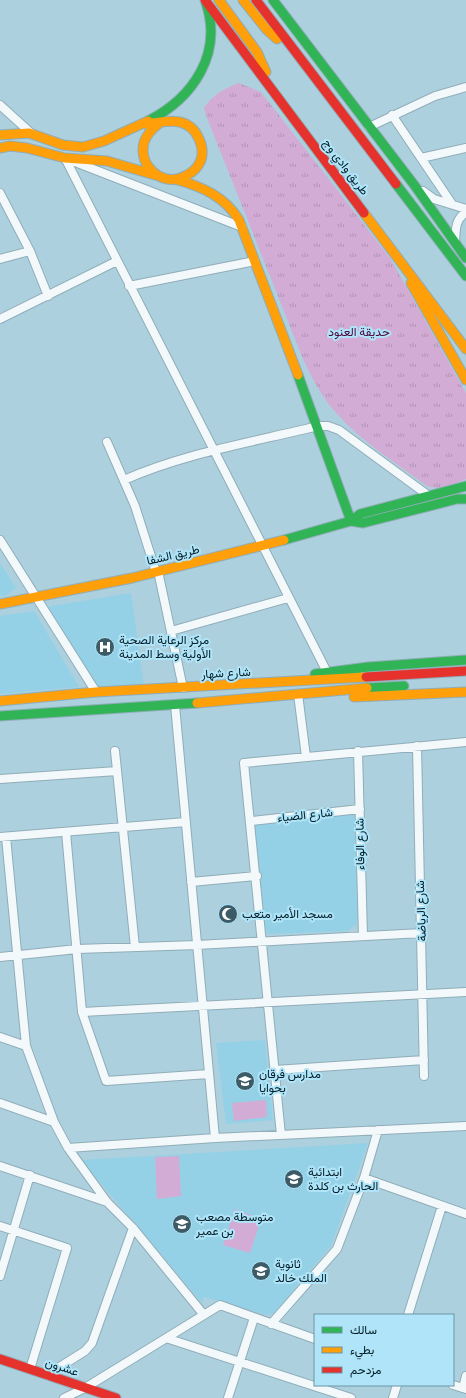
<svg xmlns="http://www.w3.org/2000/svg" width="466" height="1398" font-family="'Fira Sans Condensed',Vazirmatn,sans-serif">
<style>
.built{fill:#95d1e6}
.park{fill:url(#park-tufts)}
.pitch{fill:#d2acd4}
.lines{fill:none;stroke-linecap:round;stroke-linejoin:round}
.street-casing{stroke:#90adb8;stroke-width:10}
.fast-casing{stroke:#90adb8;stroke-width:11}
.slow-casing{stroke:#90adb8;stroke-width:11}
.jam-casing{stroke:#90adb8;stroke-width:11}
.street{stroke:#f3f8fa;stroke-width:8}
.fast{stroke:#30b455;stroke-width:9}
.slow{stroke:#ff9f0a;stroke-width:9}
.jam{stroke:#e5322d;stroke-width:9}
.labels{text-anchor:middle;dominant-baseline:central;stroke-width:4;stroke-linejoin:round;paint-order:stroke}
.street-label{font-size:12px;fill:#011c25;stroke:#b0e5f9}
.park-label{font-size:12px;fill:#4d0339;stroke:#b0e5f9}
.poi-label{font-size:12px;fill:#011c25;stroke:#b0e5f9;text-anchor:start}
</style>
<defs>
<pattern id="park-tufts" width="24" height="20" patternUnits="userSpaceOnUse"><rect width="24" height="20" fill="#d2acd4"/><path d="M3 7l-1-3M5 7V3M7 7l1-3M15 17l-1-3M17 17v-4M19 17l1-3" fill="none" stroke="#b293b6"/></pattern>
</defs>
<rect width="100%" height="100%" fill="#acd0de"/>
<path class="built" d="M0,563L16,588L4,597L0,594Z
M131,593L144,686L97,687L46,607Z
M34,611L79,687L0,694V616Z
M354,813L355,815L358,917L356,925L347,931L268,934L265,928L255,827L260,822Z
M265,1040L273,1120L226,1124L216,1043Z
M368,1143L331,1246L274,1313L266,1315L204,1297L202,1303L81,1160Z"/>
<path class="park" d="M239,83L261,92L390,258L466,393V479C453,484 441,491 427,486C396,463 362,442 337,414C322,398 312,378 303,359L207,118L204,108C211,96 227,87 239,83Z"/>
<path class="pitch" d="M266,1100L267,1117L234,1121L232,1103Z
M179,1156L181,1196L157,1199L155,1157Z
M235,1209L261,1219L250,1253L223,1245Z"/>
<g class="lines">
<g class="street-casing">
<path id="street" d="M0,105L32,134
M392,115L452,204
M369,127L435,96L466,87
M65,158L327,672
M421,158L466,148
M75,162L242,227
M423,191L434,199L466,209
M0,193L30,251L48,296
M455,242C456,228 455,220 466,212
M0,259L30,251
M129,286L255,261
M0,319L117,261
M107,442L135,506L156,572
M124,480C185,453 253,442 318,426H328L339,430L429,496
M0,540L96,692
M158,571L183,688
M171,631L288,598
M298,694L306,757
M175,705L215,1138
M417,746L424,1076
M115,751L135,947
M358,751L363,936
M0,779L117,771
M251,821L360,809
M66,832L82,1012L106,1081L209,1074
M0,837L186,822
M6,837L26,1046L54,1122L68,1148L107,1202L133,1228L204,1315
M191,882L257,876
M0,957L77,949L197,945L422,933
M82,1012L466,992
M0,1037L26,1046
M275,1070L424,1060
M0,1103L54,1122
M281,1135L244,763L466,742
M68,1148L215,1138L466,1126
M0,1166L107,1202
M364,1178L466,1214
M0,1226L67,1248L30,1369
M0,1276L30,1175
M408,1315L442,1206
M271,1324L337,1249L364,1178L378,1130
M166,1338L351,1398
M47,1375L85,1351L92,1343L133,1228
M453,1385L466,1389
M463,1388L466,1376
M64,1398L85,1388L220,1305L315,1339
M228,1398L254,1318
M393,1398L397,1385"/>
</g>
<g class="fast-casing">
<path id="fast" d="M273,0L415,186L466,258
M148,121C193,98 223,54 206,3
M396,184L466,276
M298,375L351,521
M351,521L363,523L457,499H466
M284,540L351,521L360,514L466,486
M315,674L368,667L466,660
M367,688L404,686
M0,716L197,703"/>
</g>
<g class="slow-casing">
<path id="slow" d="M219,0L257,52L266,72
M243,0L267,30L277,39
M146,124C166,121 189,115 199,139C202,145 203,153 201,160C198,167 194,172 187,175C159,192 129,156 150,132C153,128 157,125 161,122
M0,135L29,133L63,145L83,147L104,141L148,121
M0,148L10,146L27,148L65,158L107,161L155,175
M178,180C203,187 225,197 239,220L298,375
M364,213L466,349
M411,283L466,380
M0,604L132,578L284,540
M354,697L466,692
M0,701L96,692L366,677
M197,703L367,688"/>
</g>
<g class="jam-casing">
<path id="jam" d="M205,0L364,213
M256,0L396,184
M366,677L466,671
M0,1359L116,1398"/>
</g>
<use href="#street" class="street"/>
<use href="#fast" class="fast"/>
<use href="#slow" class="slow"/>
<use href="#jam" class="jam"/>
</g>
<defs>
<g id="hospital-disc" transform="scale(1)"><circle r="9.5" fill="#3d5b66" stroke="#b0e5f9"/><path d="M-5-5h3v3.5h4V-5h3V5h-3V1.5h-4V5h-3Z" fill="#fff"/></g>
<g id="mosque-disc" transform="scale(1)"><circle r="9.5" fill="#3d5b66" stroke="#b0e5f9"/><path d="M3.5-4.9A6 6 0 1 0 3.5 4.9A5 5 0 1 1 3.5-4.9Z" fill="#fff"/></g>
<g id="school-disc" transform="scale(1)"><circle r="9.5" fill="#3d5b66" stroke="#b0e5f9"/><path d="M0-5L7-2L0 1L-7-2ZM-4 1L0 2.5L4 1V4Q0 6-4 4Z" fill="#fff"/></g>
</defs>
<g fill-rule="evenodd">
<use href="#hospital-disc" x="105" y="647"/>
<use href="#mosque-disc" x="228" y="914"/>
<use href="#school-disc" x="245" y="1081"/>
<use href="#school-disc" x="294" y="1179"/>
<use href="#school-disc" x="182" y="1224"/>
<use href="#school-disc" x="261" y="1271"/>
</g>
<g class="labels">
<g class="street-label">
<text transform="translate(346 167) rotate(53)">طريق وادي وج</text>
<text transform="translate(173 555) rotate(-13)">طريق الشفا</text>
<text transform="translate(226 673) rotate(-3)">شارع شهار</text>
<text transform="translate(305 815) rotate(-6)">شارع الضياء</text>
<text transform="translate(360 844) rotate(-91)">شارع الوفاء</text>
<text transform="translate(421 911) rotate(-92)">شارع الرياضة</text>
<text transform="translate(62 1367) rotate(18)">عشرون</text>
</g>
<g class="park-label">
<text x="359" y="332">حديقة العنود</text>
</g>
<g class="poi-label">
<text x="119" y="640">مركز الرعاية الصحية<tspan x="119" dy="14">الأولية وسط المدينة</tspan></text>
<text x="242" y="914">مسجد الأمير متعب</text>
<text x="259" y="1074">مدارس فرقان<tspan x="259" dy="14">بحوايا</tspan></text>
<text x="308" y="1172">ابتدائية<tspan x="308" dy="14">الحارث بن كلدة</tspan></text>
<text x="196" y="1217">متوسطة مصعب<tspan x="196" dy="14">بن عمير</tspan></text>
<text x="275" y="1264">ثانوية<tspan x="275" dy="14">الملك خالد</tspan></text>
</g>
</g>
<rect x="314" y="1314" width="140" height="72" fill="#b0e5f9" stroke="#6a95a4"/>
<rect x="322" y="1327" width="20" height="6" fill="#30b455" stroke="#6a95a4"/>
<text x="350" y="1334" font-size="12" fill="#011c25">سالك</text>
<rect x="322" y="1347" width="20" height="6" fill="#ff9f0a" stroke="#6a95a4"/>
<text x="350" y="1354" font-size="12" fill="#011c25">بطيء</text>
<rect x="322" y="1367" width="20" height="6" fill="#e5322d" stroke="#6a95a4"/>
<text x="350" y="1374" font-size="12" fill="#011c25">مزدحم</text>
</svg>
